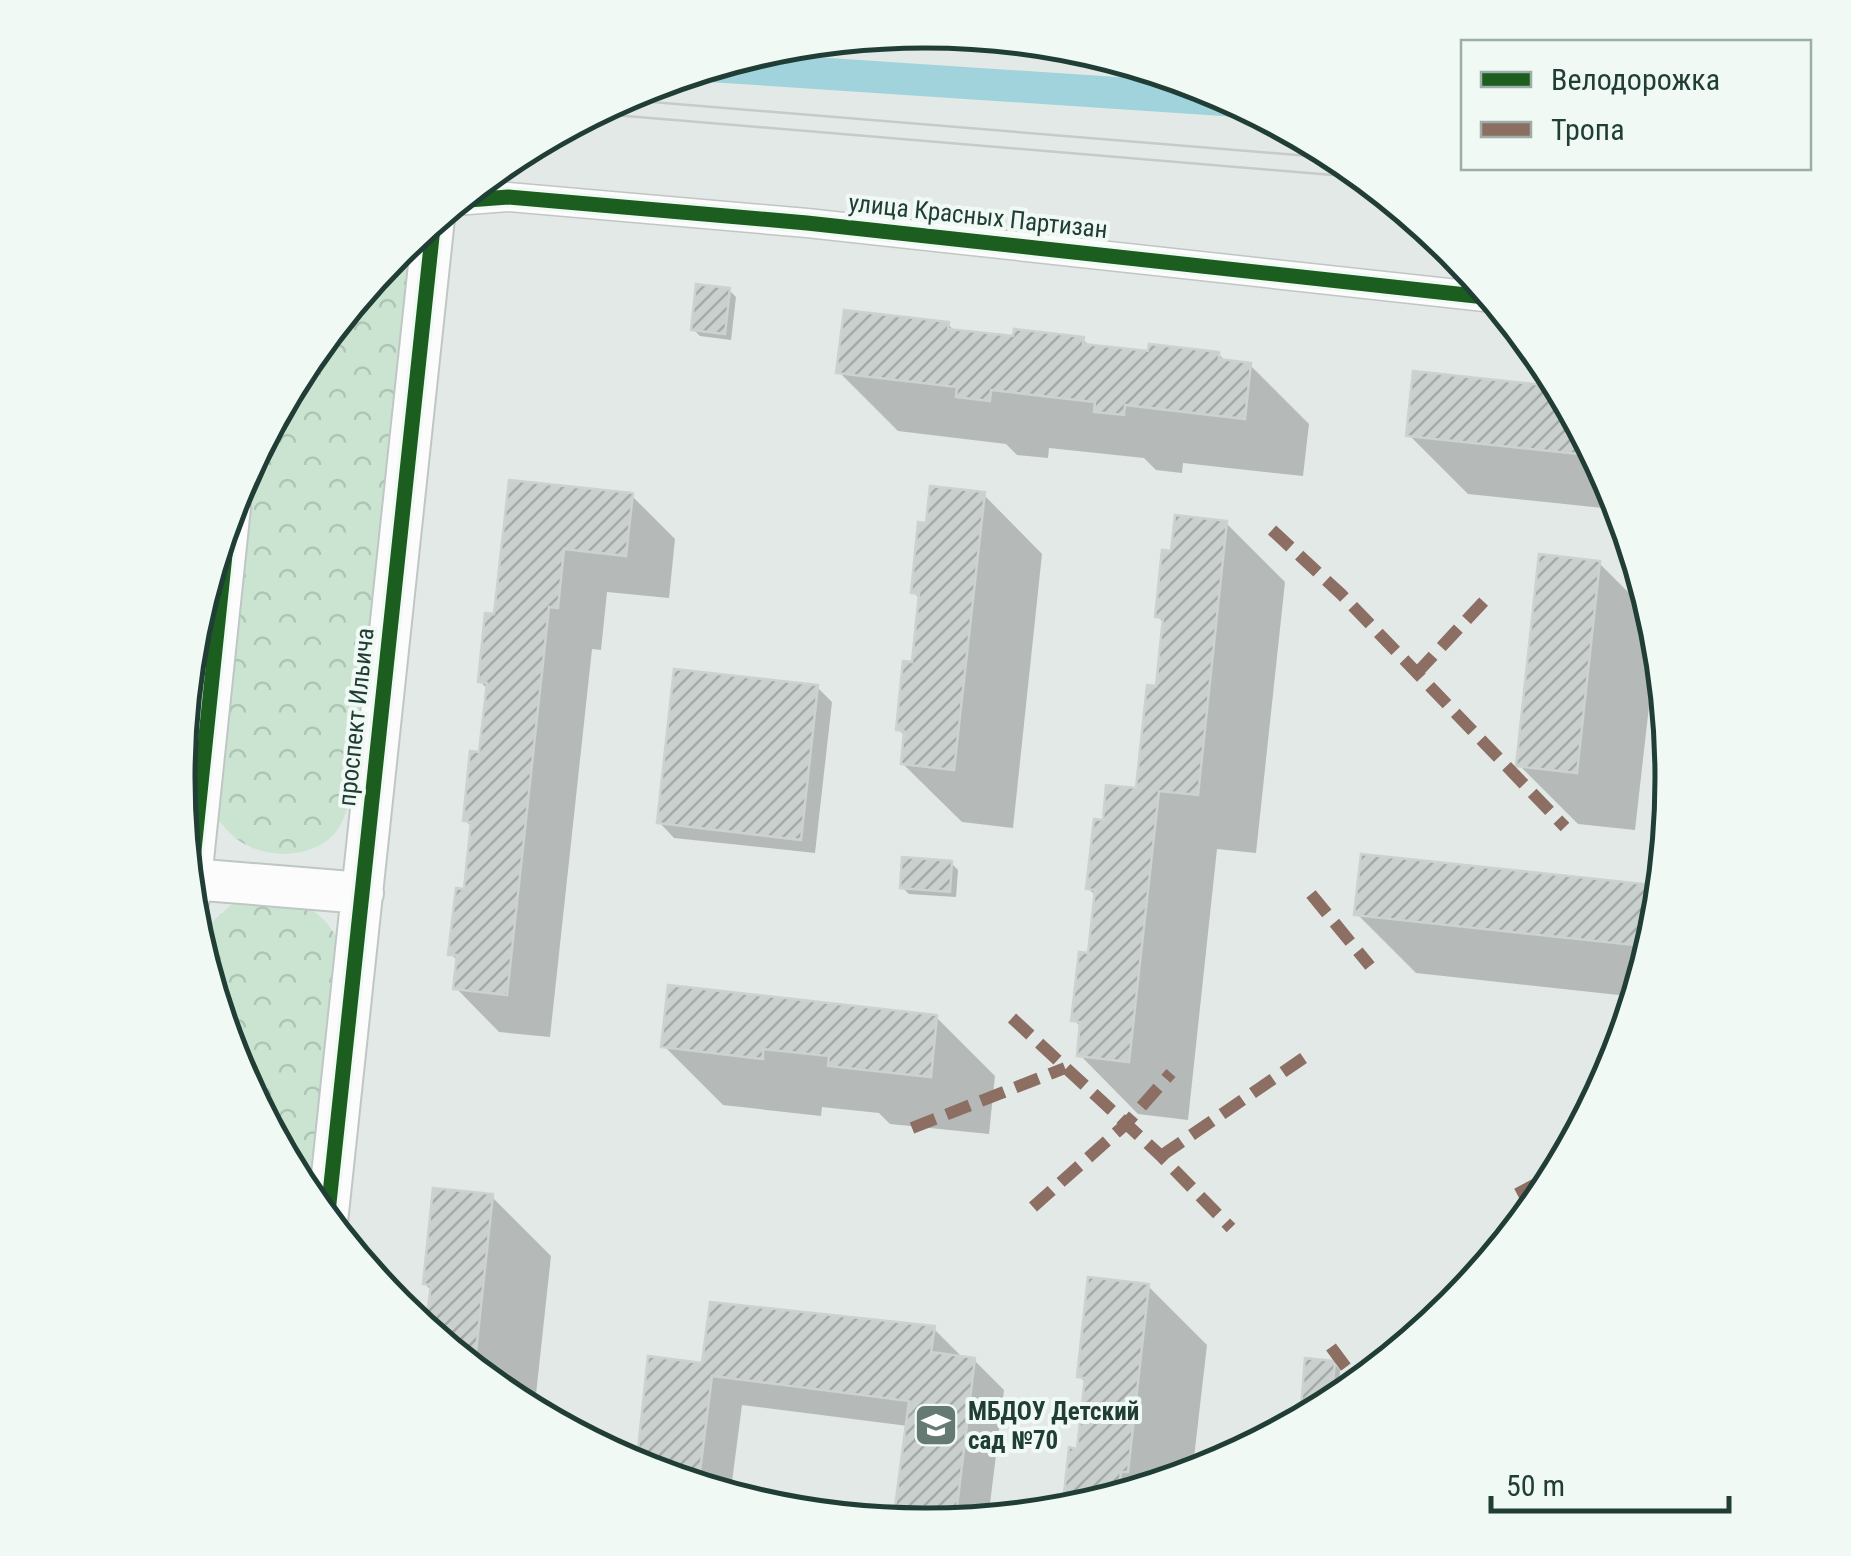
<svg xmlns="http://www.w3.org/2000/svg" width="1851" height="1556" font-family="'Roboto Condensed',sans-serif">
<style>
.forest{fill:url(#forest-crowns)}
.shadow{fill:#0003}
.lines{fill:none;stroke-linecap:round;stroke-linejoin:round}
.canal{stroke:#a0d3db;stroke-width:32}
.building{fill:url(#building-hatch);stroke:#cbd2cf;stroke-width:2.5}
.street-casing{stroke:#c0c6c3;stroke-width:31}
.secondary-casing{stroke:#bfc7c4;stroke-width:44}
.street{stroke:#fbfcfb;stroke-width:28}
.secondary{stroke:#fbfcfb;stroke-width:40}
.tram{stroke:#c6cbc9;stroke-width:2.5}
.quiet{stroke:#8d6e63;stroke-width:12;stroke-dasharray:25 12;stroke-linecap:butt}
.cycleway-casing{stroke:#f1f9f5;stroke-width:21}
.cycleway{stroke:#1b5e20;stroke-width:15}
.labels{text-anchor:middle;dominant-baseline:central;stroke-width:8;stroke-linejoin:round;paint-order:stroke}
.street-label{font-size:25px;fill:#203e35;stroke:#f1f9f5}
.poi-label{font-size:25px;font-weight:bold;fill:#203e35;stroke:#f1f9f5;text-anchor:start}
.rim{fill:none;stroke:#203e35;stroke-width:5}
</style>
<defs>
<pattern id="forest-crowns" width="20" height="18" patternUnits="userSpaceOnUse" patternTransform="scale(2.5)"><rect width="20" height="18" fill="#cbe4d2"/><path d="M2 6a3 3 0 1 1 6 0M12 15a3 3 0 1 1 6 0" fill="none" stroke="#aec5b5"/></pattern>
<pattern id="building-hatch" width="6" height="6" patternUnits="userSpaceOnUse" patternTransform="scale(2.5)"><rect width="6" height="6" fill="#cad0ce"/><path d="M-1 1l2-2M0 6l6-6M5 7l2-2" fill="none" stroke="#a4aaa8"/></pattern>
</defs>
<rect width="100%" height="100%" fill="#e3e9e6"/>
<path class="forest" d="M404,243L409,246L417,265L353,791C348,807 343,828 329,839C294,866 239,855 218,818C214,811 213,802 210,795L248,467L304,362Z
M256,897C303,906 319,902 342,947L315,1207L303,1193L234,1064L200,951L211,923L231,905Z"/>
<path class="shadow" d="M729,290L736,297L731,340L700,336L694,330Z
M948,324L956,333L1016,339H1082L1091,347L1150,354H1218L1227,362L1250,365L1309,424L1303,476L1183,463L1182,473L1156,470L1144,458L1049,448L1048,458L1017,455L1006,444L898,431L839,372Z
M1562,390L1617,492L1622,510L1468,494L1409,435Z
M511,482L632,496L675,539L669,598L607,592L601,650L592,649L550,1037L499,1032L456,988L458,961L451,954L466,892L473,828L465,820L481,755L488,690L480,681L496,617Z
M984,495L1042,554L1013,828L962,822L903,764L906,737L898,729L914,665L921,600L913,592L929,526Z
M1226,523L1285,582L1256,853L1217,849L1188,1120L1138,1114L1080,1055L1082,1028L1074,1020L1090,956L1097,897L1088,888L1138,791L1158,689L1165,624L1157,616L1173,554Z
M1599,563L1655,619L1658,627L1635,830L1578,824L1519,765Z
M817,687L832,702L815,853L674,838L659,822Z
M951,863L958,870L956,897L909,894L902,887Z
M1663,889L1659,924L1637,997L1416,973L1357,914Z
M936,1017L995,1076L989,1134L890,1124L879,1113L822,1107L821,1116L723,1105L664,1046Z
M492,1197L551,1256L534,1413L509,1400L428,1332L432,1291L425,1284Z
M1148,1286L1207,1345L1192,1475L1065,1512L1072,1450L1080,1451L1087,1384L1079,1376Z
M934,1329L964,1359L974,1360L1004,1390L988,1520L925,1526L779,1512L746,1501L896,1521L908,1426L742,1405L730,1497L638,1469L704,1366Z
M1334,1363L1340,1370L1338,1402L1310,1414L1303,1407Z"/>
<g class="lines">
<path class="canal" d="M710,66L1238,101"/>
</g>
<path class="building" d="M696,284L730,288L725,334L691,330Z
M844,310L949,322L948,329L1013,336L1014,329L1084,337L1083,344L1148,351L1149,344L1219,352V359L1251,363L1245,419L1125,405L1124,415L1094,412L1095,402L991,390L990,401L956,397L957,387L836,373Z
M1413,371L1561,387L1598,456L1406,436Z
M509,480L633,493L626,556L564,549L558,608L549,607L507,995L453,989L457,955H448L456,888L464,889L471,822L463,821L470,751L479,752L487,683L478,682L485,613L494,614Z
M930,486L985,492L954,770L901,764L904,731L896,730L903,661L912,662L919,594L911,593L918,522L926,523Z
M1175,515L1227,521L1198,795L1159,791L1129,1062L1077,1056L1080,1022L1071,1021L1079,952L1088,953L1095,890L1086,889L1094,819L1103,820L1106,785L1136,788L1147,685L1156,686L1163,618L1155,617L1162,550L1171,551Z
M1539,554L1600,561L1577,773L1516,766Z
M674,669L818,685L801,840L657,823Z
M1361,854L1663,886L1659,924L1652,947L1354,915Z
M902,857L952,861L950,892L900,888Z
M668,985L937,1015L931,1077L828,1066L829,1056L763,1049V1059L661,1047Z
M433,1188L493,1194L474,1371L425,1331L431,1285L423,1284Z
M1088,1277L1149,1284L1134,1418L1128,1472H1121L1118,1497L1062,1513L1069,1447L1077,1449L1085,1378L1077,1377Z
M710,1302L935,1326L931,1352L975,1358L955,1523L925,1526L893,1523L909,1401L712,1376L698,1487L636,1468L648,1356L702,1363Z
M1305,1358L1335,1361L1331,1405L1323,1410L1301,1408Z"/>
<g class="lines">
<g class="street-casing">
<path id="street" d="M455,201L508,197L807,223L1494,298"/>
</g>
<g class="secondary-casing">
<path id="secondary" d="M191,879L363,893
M189,898L230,507
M327,1222L434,218"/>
</g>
<use href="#street" class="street"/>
<use href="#secondary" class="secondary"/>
<path class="tram" d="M616,99L1345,159
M590,113L1368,178"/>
<path class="quiet" d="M1272,530L1341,594L1565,827
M1416,674L1488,597
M1311,894L1370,966
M1012,1018L1161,1156L1231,1228
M912,1128L1065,1068
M1161,1156L1305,1057
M1517,1194L1559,1172
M1033,1207L1126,1124L1171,1073
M1331,1347L1359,1385"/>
<g class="cycleway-casing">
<path id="cycleway" d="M455,201L508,197L807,223L1494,298
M189,898L230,507
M327,1222L434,218"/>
</g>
<use href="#cycleway" class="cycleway"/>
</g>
<defs>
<g id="school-square" transform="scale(2.25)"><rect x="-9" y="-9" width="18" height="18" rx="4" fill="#647a73" stroke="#f1f9f5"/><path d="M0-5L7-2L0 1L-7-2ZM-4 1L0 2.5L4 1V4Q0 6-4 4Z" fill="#fff"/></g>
</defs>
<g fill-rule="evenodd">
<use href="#school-square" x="936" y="1425"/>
</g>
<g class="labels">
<g class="street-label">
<text transform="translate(978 216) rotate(6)">улица Красных Партизан</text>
<text transform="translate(356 717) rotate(-84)">проспект Ильича</text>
</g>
<g class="poi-label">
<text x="968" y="1411">МБДОУ Детский<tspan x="968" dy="29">сад №70</tspan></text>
</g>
</g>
<path d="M0 0H1851V1556H0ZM195 778a730 730 0 1 1 1460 0a730 730 0 1 1-1460 0Z" fill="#f1f9f5" fill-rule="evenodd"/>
<path class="rim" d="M195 778a730 730 0 1 1 1460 0a730 730 0 1 1-1460 0Z"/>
<rect x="1461" y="40" width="350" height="130" fill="#f1f9f5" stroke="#9daea8" stroke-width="2.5"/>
<rect x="1481" y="72" width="50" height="15" fill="#1b5e20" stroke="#9daea8" stroke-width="2.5"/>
<text x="1551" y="90" font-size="30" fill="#203e35">Велодорожка</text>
<rect x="1481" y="122" width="50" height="15" fill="#8d6e63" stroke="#9daea8" stroke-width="2.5"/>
<text x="1551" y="140" font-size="30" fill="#203e35">Тропа</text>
<path d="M1491 1496v15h238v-15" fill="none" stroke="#203e35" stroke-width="5"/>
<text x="1506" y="1496" font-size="30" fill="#203e35" stroke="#f1f9f5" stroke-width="8" paint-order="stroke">50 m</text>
</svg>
